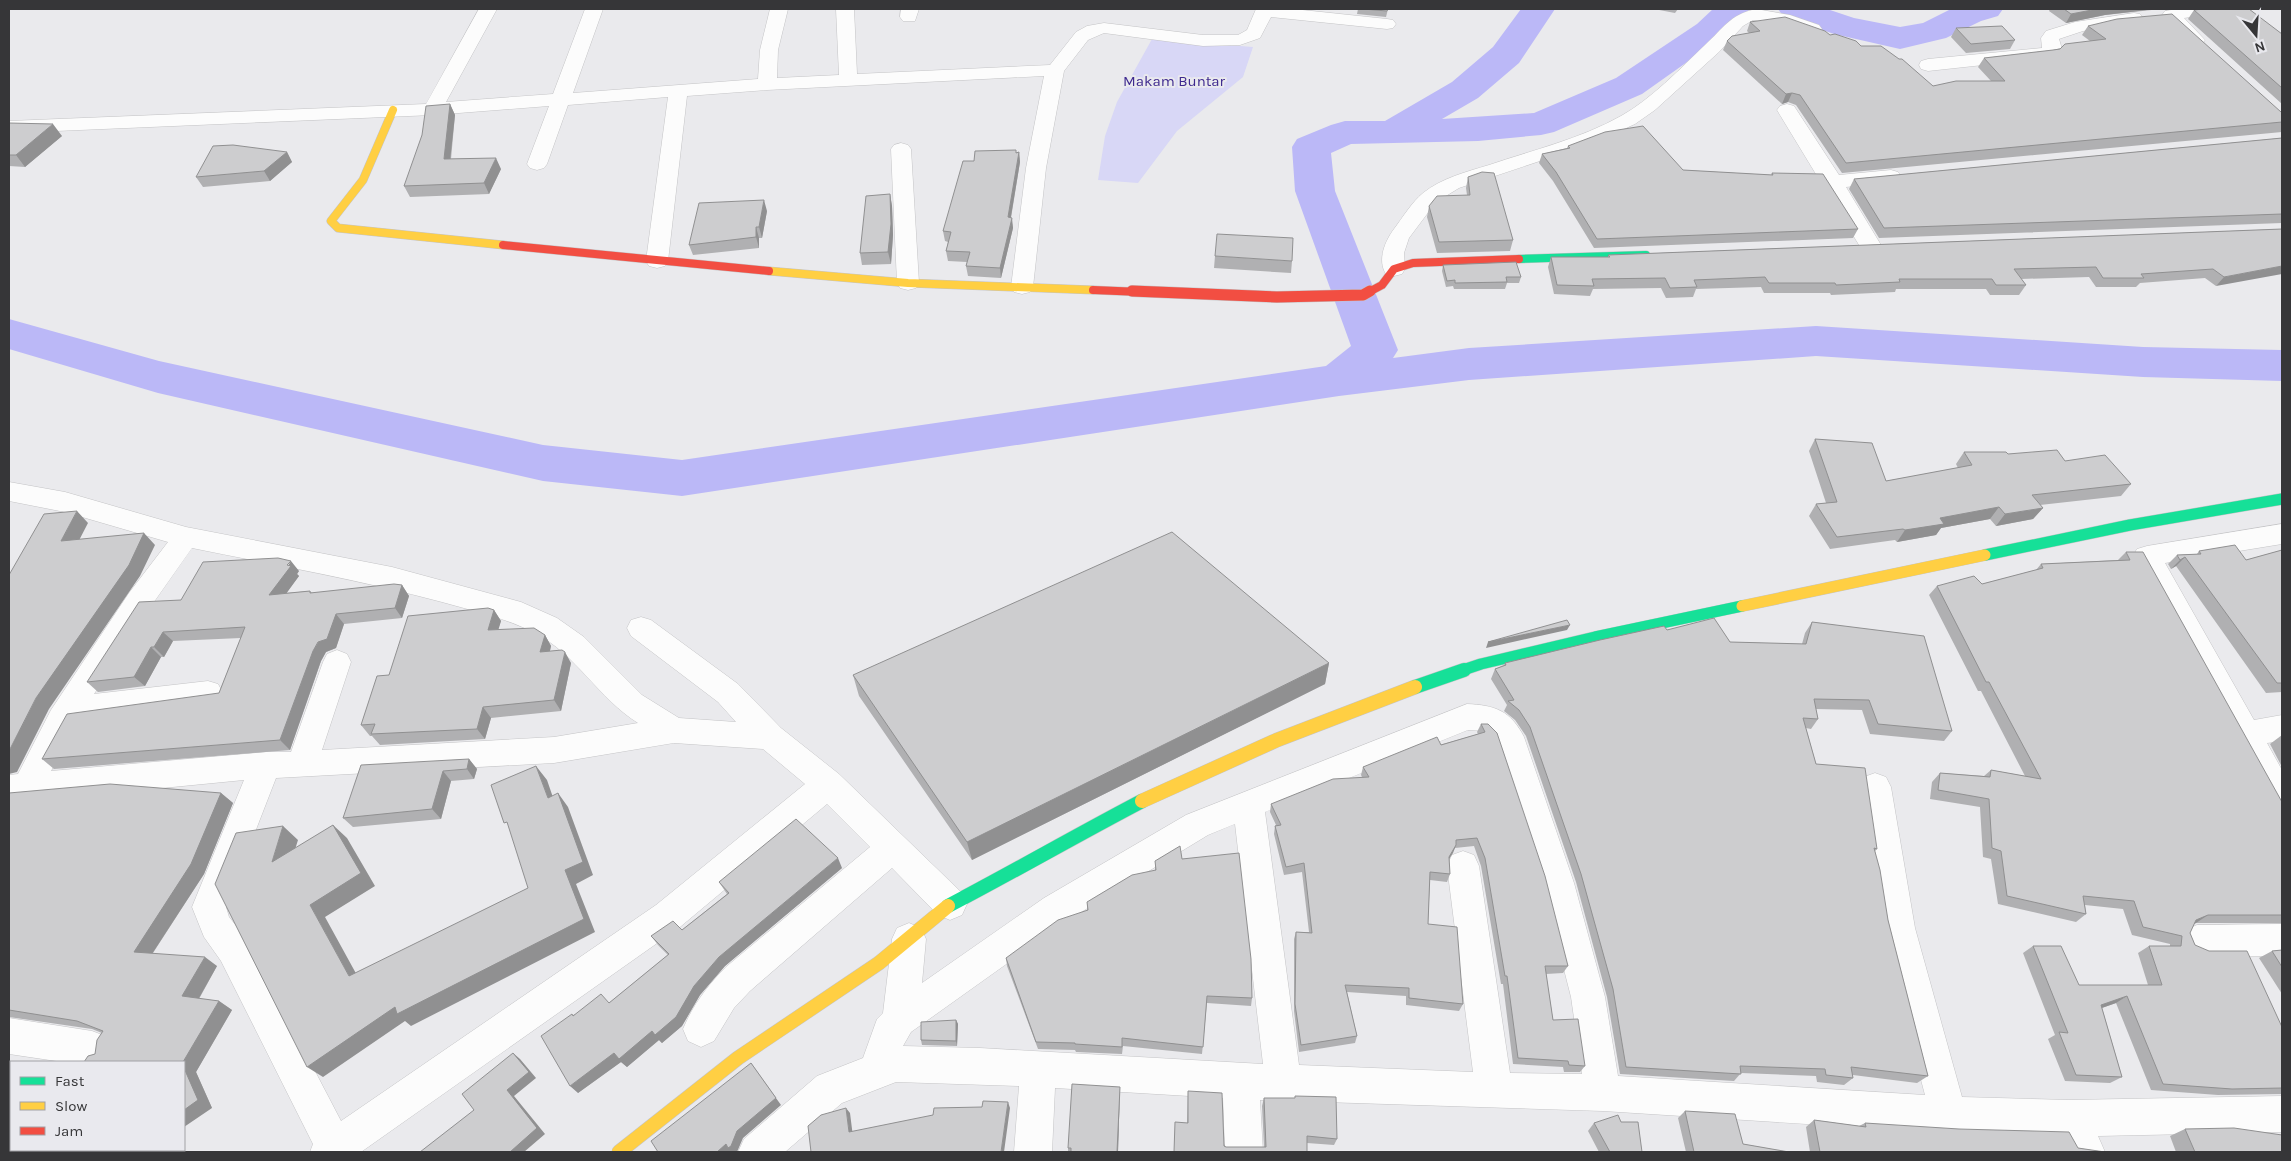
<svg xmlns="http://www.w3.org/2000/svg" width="2291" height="1161" font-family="Karla,sans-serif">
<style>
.green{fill:#d8d7f6}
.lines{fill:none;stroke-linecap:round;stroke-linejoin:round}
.river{fill:#bbb8f7;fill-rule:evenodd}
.street-casing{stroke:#c4c4c6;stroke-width:1}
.fast-far2-casing{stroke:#c4c4c6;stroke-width:9}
.fast-far1-casing{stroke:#c4c4c6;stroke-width:12}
.fast-casing{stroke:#c4c4c6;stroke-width:15}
.slow-far2-casing{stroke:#c4c4c6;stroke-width:9}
.slow-far1-casing{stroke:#c4c4c6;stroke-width:12}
.slow-casing{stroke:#c4c4c6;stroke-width:15}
.jam-far1-casing{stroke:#c4c4c6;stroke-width:9}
.jam-casing{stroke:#c4c4c6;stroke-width:12}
.street{fill:#fcfcfc;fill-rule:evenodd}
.fast-far2{stroke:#16e098;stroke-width:8}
.fast-far1{stroke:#16e098;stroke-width:11}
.fast{stroke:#16e098;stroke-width:14}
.slow-far2{stroke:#ffcf43;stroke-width:8}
.slow-far1{stroke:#ffcf43;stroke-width:11}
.slow{stroke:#ffcf43;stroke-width:14}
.jam-far1{stroke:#f24e42;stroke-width:8}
.jam{stroke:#f24e42;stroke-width:11}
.wall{fill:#b0b0b2}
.shaded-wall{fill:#909091}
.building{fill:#cdcdcf;stroke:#909091}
.labels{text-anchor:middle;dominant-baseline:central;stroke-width:4;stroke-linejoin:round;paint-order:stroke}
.far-park-label{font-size:15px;fill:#3e298e;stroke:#e9e9ee}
</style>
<rect width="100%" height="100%" fill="#eaeaed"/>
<path class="green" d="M1152,39L1253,47L1243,77L1177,131L1138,183L1098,180L1105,136L1117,102Z"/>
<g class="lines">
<path class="river" d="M1521,9H1555L1519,63L1478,98L1442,119L1534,113L1616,78L1697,24L1713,9H1750L1721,38L1642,94L1554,132L1541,135L1478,141L1351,144L1331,153L1335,191L1398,350L1393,358L1469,348L1816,326L2143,347L2282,350V381L2143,377L1816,356L1469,380L1339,396L682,496L543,481L158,393L9,349V319L159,361L543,445L682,460L1326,366L1351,346L1295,191L1292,147L1297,139L1331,125L1345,121H1385L1452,82L1493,47Z
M1778,9H1827L1854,18L1900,27L1923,23L1951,9H2003L1998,16L1981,21L1946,38L1900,49L1834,34L1783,16Z"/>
<g class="street-casing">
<path id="street" d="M479,9H497L446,102L553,94L585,9H603L573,93L758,79L760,50L770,9H788L778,50L777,78L839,75L836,9H854L857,74L1050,65L1076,32L1087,26L1104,23L1203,35H1238L1247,30L1256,9H1293L1387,19L1393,20L1396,24L1393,28L1387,29L1271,17L1260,38L1240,45L1203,46L1104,33L1088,40L1064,71L1046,168L1033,287L1030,292L1022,294L1014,292L1011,287L1026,168L1044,76L767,90L687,96L668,261L665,266L657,268L649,266L646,261L668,97L568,105L547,164L544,168L537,170L530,168L527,164L549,106L433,115L9,133V121L426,104Z
M901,9H919L915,21H903L900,17Z
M1756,9L1790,15L1819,25L1822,29L1819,33L1813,34L1780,24L1753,20L1743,26L1719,52L1655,110L1635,124L1591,144L1459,188L1436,202L1409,238L1404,253L1405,269L1402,274L1394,276L1386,274C1377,260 1385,241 1394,229C1403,217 1412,202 1423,193C1442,178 1466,172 1489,165C1533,150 1580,139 1621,116C1650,100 1680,69 1705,45C1724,28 1729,15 1756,9Z
M2178,9H2222L2219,13L2184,18L2205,40L2202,44H2190L2162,15L2165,11Z
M2134,13L2140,14L2143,18L2140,22L2083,31L2059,39L2062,49L2053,57L2047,58L1928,71L1921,69L1919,65L1921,61L1928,59L2042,48L2041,38L2046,31L2075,22Z
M1787,104L1794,106L1839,175L1891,170L1898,172L1901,176L1898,180L1891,182L1846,187L1881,245L1878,250L1870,252L1862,250L1859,245L1777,110L1780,106Z
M901,143L908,145L911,149L919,283L916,288L908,290L900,288L897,283L891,149L894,145Z
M9,482L65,492L186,527L392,567L521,602L557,618L584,637L642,695L679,718L736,722L718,702L631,636L627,628L631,620L641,617L651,620L738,684L781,728L839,774L962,893L967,904L962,915L950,920L938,915L892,868L750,991L734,1008L714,1041L701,1047L688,1041L683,1029C693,1005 708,985 726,967L870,847L827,804L680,927L361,1152H310L313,1144L221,961L204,937L192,907L244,780L9,803V775L18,774L51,710L129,593L168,542L65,512L9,501ZM192,548C276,565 360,580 442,602C474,611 506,618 535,633C576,654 599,699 638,723L554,737L322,750L351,662L347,654L337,650L327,654L323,662L291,752H266L51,771L77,722L208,705L218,702L223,693L218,684L208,681L94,694L149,609ZM674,743L763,749L805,784L656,905L341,1121L245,937L229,917L226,907L276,778L554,763Z
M2282,524V544L2165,563L2254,720L2282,715V741L2267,743L2282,770V813L2271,809L2133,556L2137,549L2147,546Z
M1467,704C1495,705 1511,711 1524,737L1574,883L1605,997L1618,1076L1925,1095L1881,928L1859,787L1864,777L1875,773L1886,777L1891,787L1915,928L1962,1097L2069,1100L2282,1096V1132L2098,1136L2105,1152H2066L2058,1136L1949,1133L1603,1111L1260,1100L1263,1152H1225L1223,1098L1055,1088L1052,1152H1014L1019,1086L896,1082L842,1103L785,1152H738L744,1139L817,1076L863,1058L877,1019L883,1013L892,939L897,928L909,923L921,928L926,939L922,983L1044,898L1186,815ZM1468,730L1485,731L1495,741L1542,883L1571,997L1582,1074L1510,1073L1479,866L1474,855L1463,851L1452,855L1447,866L1473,1072L1299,1065L1265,812ZM1235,824L1263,1064L980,1048L903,1046L911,1032L1068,920L1208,835Z
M2282,924V956L2197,957L2185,952L2180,941L2185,930L2197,925Z
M9,1018L92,1031L105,1036L110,1049L108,1062H63L9,1054Z
M9,1117H11V1150H56L55,1152H9Z
M101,1150H157L158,1152H102Z"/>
</g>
<g class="fast-far2-casing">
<path id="fast-far2" d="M1519,259L1646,255"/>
</g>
<g class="fast-far1-casing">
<path id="fast-far1" d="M1985,555L2130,525L2282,499
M1460,671L1481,664L1595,637L1742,606"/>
</g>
<g class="fast-casing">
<path id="fast" d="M1415,687L1464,670
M948,906C1013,872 1077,835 1142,801"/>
</g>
<g class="slow-far2-casing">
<path id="slow-far2" d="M393,110L363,180L331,221L338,228L503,245
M769,271L908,283L1093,290"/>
</g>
<g class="slow-far1-casing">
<path id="slow-far1" d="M1742,606L1985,555"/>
</g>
<g class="slow-casing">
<path id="slow" d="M1142,801L1277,740L1415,687
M619,1152L738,1058L879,963L948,906"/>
</g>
<g class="jam-far1-casing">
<path id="jam-far1" d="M503,245L769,271
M1093,290L1165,293
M1367,293L1382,285L1394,269L1413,263L1519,259"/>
</g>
<g class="jam-casing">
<path id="jam" d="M1132,291L1277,297L1363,295L1370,291"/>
</g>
<use href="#street" class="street"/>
<use href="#fast-far2" class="fast-far2"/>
<use href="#fast-far1" class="fast-far1"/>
<use href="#fast" class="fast"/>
<use href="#slow-far2" class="slow-far2"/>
<use href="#slow-far1" class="slow-far1"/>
<use href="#slow" class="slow"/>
<use href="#jam-far1" class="jam-far1"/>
<use href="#jam" class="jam"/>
</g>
<path class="wall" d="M1358,9H1388L1386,17L1357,14Z
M1654,9H1678L1675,13Z
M2050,9H2161L2105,15L2066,23L2049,11Z
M2194,10L2282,34V104L2188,19Z
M1750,22L1830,35L1861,46L1933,86L1991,81L1978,67L1984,58L2053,50L2090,41L2082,35L2088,26L2282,112V132L1842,173L1796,105L1788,102L1782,104L1723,50L1727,41L1749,33L1747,31Z
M1956,28L2015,40L2010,49L1966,53L1951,37Z
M450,104L455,115L451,159L501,169L489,194L410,197L404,186Z
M9,123L62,136L25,167L9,166Z
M2282,138V223L1879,238L1849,189L1854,179Z
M1568,146L1683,170L1771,175L1772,173L1858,229L1853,238L1594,248L1553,181L1539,163L1542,154L1567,148Z
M287,152L292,162L270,181L203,187L196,177Z
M1019,152L1020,162L1011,218L1013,228L1001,278L968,276L966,266L967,262L948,261L946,251L948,242L945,241L943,231L974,161Z
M1468,177L1513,240L1510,251L1437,253L1427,217L1429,206L1467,195L1466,188Z
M890,194L892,206L893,235L891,264L862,265L860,253Z
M767,211L762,238H759V248L693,255L689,245Z
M2282,229L2216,286L2205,278L2140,283L2136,287H2096L2089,277L2021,279L2026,285L2019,295H1990L1986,289H1896L1895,292L1831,295L1830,293H1764L1761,287L1696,289L1693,297L1666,298L1661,288L1593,289L1590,296L1554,294L1548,267L1551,257H1608V255Z
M1215,256L1292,261L1291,273L1214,268Z
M1443,265L1521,277L1519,283H1507L1505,289H1454L1453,286L1446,287L1442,271Z
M1815,439L1886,481L1958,468L1956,464L1964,452L2008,454L2065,461L2131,484L2121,496L2040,505L2043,508L2033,519L1996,526L1990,519L1941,528L1936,535L1897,542L1895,540L1830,549L1809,516L1816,504L1826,503L1809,451Z
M2282,550V692L2266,693L2176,566L2171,569L2168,564L2177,555L2197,554L2199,551L2246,560Z
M2126,552L2282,802V923H2196L2194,924L2190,933L2195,945L2282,1027V1095V1094L2218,1095L2151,1090L2116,1003L2102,1008L2122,1077L2110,1083L2065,1081L2048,1039L2055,1035L2023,953L2033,946L2079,985H2148L2138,953L2149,946H2170V944L2132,935L2123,909L2085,905L2086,914L2076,922L1998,904L1991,859L1983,857L1980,807L1930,799L1932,782L1940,773L1984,776L1991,770L2025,776L1981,691H1978L1929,595L1937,586L1982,584L2036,570L2041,564L2118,560Z
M299,571L297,574L299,576L286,593L310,591L312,593L402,585L409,596L402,618L344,624L336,648L326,652L321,661L290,750L54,769L42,759L219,693L241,638L173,641L164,657H161L145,686L98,692L87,682L181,600Z
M494,610L501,621L498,629L545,635L551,646L550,651L571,663L561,711L491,718L485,739L380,745L372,736H370L361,725L389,675Z
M1812,622L1952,731L1944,741L1870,734L1862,710L1816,709L1818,719L1811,729L1806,728L1816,764L1877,849L1875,851L1888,920L1928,1076L1917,1083L1853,1075V1078L1844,1085L1817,1082L1816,1076L1741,1073L1734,1081L1620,1074L1607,997L1576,882L1526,736L1515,720L1504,711L1507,705L1491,679L1495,669L1504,665L1505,663L1667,630L1730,642L1802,644L1805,633Z
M1329,663L1325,684L972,860L859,696L853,675Z
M1481,724H1488L1568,966L1563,973L1546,974L1553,1020L1585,1066L1580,1072H1564L1563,1067L1513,1064L1503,984H1501L1481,866L1474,846L1455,848L1449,859L1450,874L1447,882L1430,880L1428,924L1463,1004L1459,1011L1406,1005V996L1347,992L1357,1036L1355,1043L1299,1052L1294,1011V939L1296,932H1309L1302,872L1284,875L1274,834L1275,826L1276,825L1270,812L1271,804L1362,777L1361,775L1363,767L1478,734L1477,732Z
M2282,735V767L2270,744Z
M469,759L477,769L474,779L451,781L441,819L353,827L343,818Z
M9,793H221L233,803L204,874L153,953L217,966L199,999L219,1001L232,1010L196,1072L212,1108L95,1054L102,1033L92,1029L9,1017Z
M1182,859L1252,998L1251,1006L1207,1003L1202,1054L1123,1046L1122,1054L1076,1052L1075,1050L1038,1049L1007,966L1006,958L1087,910V902L1155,871V861Z
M842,868L725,966L700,995L682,1026L662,1043L659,1040L627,1067L621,1062L578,1093L573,1015L609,1003L668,955L658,945L651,936L682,930L727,894L719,882Z
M2282,950V994L2259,958L2272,951Z
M956,1020L958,1024L957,1046L922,1045L921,1040Z
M1120,1087L1118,1152H1068V1148Z
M1188,1091L1226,1147H1264L1262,1106L1264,1098H1295V1096L1337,1139L1334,1145L1307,1143V1152H1174L1187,1123Z
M1685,1111L1743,1144L1789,1152H1686L1678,1118Z
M1814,1120L1859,1126L1865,1123L2078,1148L2105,1152H1810L1806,1127Z
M1621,1122L1642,1152H1599L1588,1131L1594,1123Z
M2185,1129L2282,1152H2176L2170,1136Z"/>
<path class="shaded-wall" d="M2097,9H2148L2147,10L2105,15L2066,23L2071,14Z
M1792,93L1788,102L1782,104L1786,94Z
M450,104L455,115L449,170L444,159Z
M53,124L62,136L25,167L16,155Z
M287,152L292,162L270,181L264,171Z
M1019,152L1020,162L1009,228L1008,217Z
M496,158L501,169L489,194L484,183Z
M890,194L892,206L893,235L891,264L888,252Z
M764,200L767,211L762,238L759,227Z
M1012,218L1013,228L1001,278L1000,268Z
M756,227L759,238V248L756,237Z
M2282,266V274L2216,286L2224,277Z
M1999,507L1990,519L1941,528L1936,535L1897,542L1905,530L1940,518Z
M2043,508L2033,519L1996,526L2005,514Z
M77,511L88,523L73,552L61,541Z
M144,533L155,545L140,576L49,709L17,772L9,774V751L36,698Z
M2185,557L2176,566L2171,569L2180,560Z
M291,561L299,571L297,574L299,576L278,605L269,595Z
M402,585L409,596L402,618L395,608Z
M494,610L501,621L495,641L488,630Z
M336,614L344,624L336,648L326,652L321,661L290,750L280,740L313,651Z
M1570,625L1567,630L1486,648L1488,642Z
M163,632L173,641L164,657L154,647Z
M545,635L551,646L547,663L540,652Z
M151,647L161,657L145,686L134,677Z
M565,652L571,663L561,711L554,700Z
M1329,663L1325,684L972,860L967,842Z
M483,707L491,718L485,739L477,729Z
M469,759L477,769L474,779L467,769Z
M536,766L547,780L558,812L548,798Z
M443,771L451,781L441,819L432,809Z
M221,793L233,803L204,874L148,960L134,952Z
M558,793L568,807L593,875L576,884L595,932L411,1026L405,1021L323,1077L307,1067L565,870Z
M333,825L347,838L375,886L325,917L364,988L349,976L310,905Z
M283,826L298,840L287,875L272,862Z
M1456,845L1453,853L1445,865L1449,857Z
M838,858L842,868L725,966L700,995L682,1026L662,1043L659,1040L627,1067L621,1062L578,1093L570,1086L614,1053L652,1031L694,986L719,957Z
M2208,915L2196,923L2184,928L2196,920Z
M205,957L217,966L195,1005L182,996Z
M2127,996L2116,1003L2090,1012L2101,1005Z
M219,1001L232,1010L196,1072L212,1108L184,1127V1062H183Z
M956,1020L958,1024L957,1046L956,1041Z
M513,1053L520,1059L536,1078L514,1096L545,1134L524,1152H510L507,1090Z
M751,1063L781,1105L743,1138L737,1152H732L731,1151L730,1152H717Z
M1120,1087L1118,1152H1117Z
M1008,1102L1010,1108L1004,1152H1001Z
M846,1108L850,1113L853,1137L849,1132Z"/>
<path class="building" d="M1363,9H1388L1387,11Z
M2064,9H2097L2071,14Z
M2203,9H2249L2282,34V88L2194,10Z
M2172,14L2281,112H2282V122L1846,163L1800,95L1792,93L1786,94L1727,41L1732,36L1760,31L1750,22L1785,17L1825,31L1830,35L1835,34L1856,41L1861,46H1881L1899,59H1902L1933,86L1956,81H2005L1984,58L2053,50L2060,49L2065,44L2106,39L2088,26L2117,19Z
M2002,26L2015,40L1971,44L1956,28Z
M450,104L444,159L496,158L484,183L404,186L422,135L426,106Z
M9,123L53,124L16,155H9Z
M1643,126L1683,170L1773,175L1772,173L1823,174L1858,229L1597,239L1556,172L1542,154L1570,148L1568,146L1605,132Z
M2282,138V214L1884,228L1854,179Z
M233,145L287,152L264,171L196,177L213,146Z
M1016,150V153L1019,152L1008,217L1012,218L1000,268L966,266L970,252L946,251L951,232L943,231L963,161H974L975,151Z
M1482,172L1494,173L1513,240L1439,242L1429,206L1437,196L1470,195L1468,177Z
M890,194L891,224L888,252L860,253L866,196Z
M764,200L759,227H756V237L689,245L699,203Z
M2282,229V266L2224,277L2213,269L2141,274L2144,278H2103L2096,267L2014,269L2026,285H1996L1992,279H1899L1900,282L1836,285L1835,283H1769L1765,277L1694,280L1697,287L1670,288L1665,278L1592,279L1594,286L1557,285L1551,257H1610L1608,255Z
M1217,234L1293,238L1292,261L1215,256Z
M1516,262L1521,277H1506L1507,282L1455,283V280L1447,281L1443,265Z
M1815,439L1872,443L1886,481L1972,465L1964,452H2006L2008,454L2057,450L2065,461L2105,455L2131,484L2032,495L2043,508L2005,514L1999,507L1940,518L1944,524L1905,530L1903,529L1837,537L1816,504L1837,502Z
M77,511L61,541L144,533L129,565L36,698L9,751V575L44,514Z
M1172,532L1329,663L967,842L853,675Z
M2235,545L2246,560L2282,550V683H2277L2185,557L2180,560L2177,555L2201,554L2199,551Z
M2126,552H2143L2282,802V915H2208L2196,920L2190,933L2195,945L2209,951H2247L2282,1027V1088L2232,1089L2163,1084L2127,996L2101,1005L2122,1077L2076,1075L2059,1032L2068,1033L2033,946H2061L2079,985H2162L2149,946H2181L2182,936L2143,927L2134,901L2083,896L2086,914L2007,896L2001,851L1992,848L1989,799L1938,790L1940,773L1990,777L1991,770L2041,779L1989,682H1986L1937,586L1974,576L1982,584L2043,568L2041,564L2130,560Z
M278,558L291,561L287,565L291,566L269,595L310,591V593L394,584L402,585L395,608L336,614L327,639L318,642L313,651L280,740L42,759L67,714L219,693L245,627L163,632L154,647H151L134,677L87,682L139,602L181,600L203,562Z
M488,608L494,610L488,630L534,628L545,635L540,652L562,650L565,652L554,700L483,707L477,729L371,734L375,724L361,725L377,676L389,675L408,616Z
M1714,618L1730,642L1806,644L1812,622L1924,636L1952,731L1878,724L1869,700L1814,699L1818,719L1803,718L1816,764L1865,768L1877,849L1874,848L1880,870L1888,920L1928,1076L1851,1067L1853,1078L1826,1075L1825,1069L1740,1066L1741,1074L1626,1067L1613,989L1581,874L1530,727L1519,710L1508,701L1514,700L1495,669L1506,665L1505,663L1600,640L1664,626L1667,630Z
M1567,620L1570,625L1488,642Z
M1481,724H1488L1497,733L1545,876L1568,966H1545L1553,1020L1578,1019L1585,1066L1569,1065L1568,1061L1518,1058L1507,976H1505L1485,858L1477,838L1456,840V845L1449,857L1450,874L1430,872L1428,924L1457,927L1463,1004L1409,998V988L1345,985L1357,1036L1301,1045L1295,1004L1296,932L1312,933L1304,863L1286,867L1275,826L1281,825L1271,804L1333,779L1369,777L1363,767L1437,737L1441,745L1485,732Z
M469,759L467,769L443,771L432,809L343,818L361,765Z
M536,766L548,798L558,793L583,862L565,870L584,919L397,1014L395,1007L307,1067L215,884L236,833L283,826L272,862L333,825L361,873L310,905L349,976L528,888L507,822L504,823L491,785Z
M110,784L221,793L191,864L134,952L205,957L182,996L219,1001L183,1062H84L88,1056L95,1054L97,1040L103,1031L77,1021L9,1010V793Z
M796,819L838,858L719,957L694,986L676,1017L655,1035L652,1031L619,1059L614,1053L570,1086L541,1036L572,1014L573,1016L601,994L609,1003L669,954L651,936L673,921L682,930L729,893L719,882Z
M1180,846L1182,859L1239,853L1251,959L1252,998L1207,996L1203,1047L1122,1038V1047L1075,1044V1043L1036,1042L1006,958L1058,920L1088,910L1087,902L1132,875L1156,870L1155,861Z
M2282,950V967L2272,951Z
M956,1020V1041L921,1040V1022Z
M513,1053L529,1072L507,1090L537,1128L510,1152H420L474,1110L462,1094Z
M751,1063L776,1098L737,1131L731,1146L728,1148L726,1144L717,1152H658L651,1141Z
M184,1068L198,1100L184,1110Z
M1072,1084L1120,1087L1117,1152H1071V1148H1068Z
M1188,1091L1222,1093L1224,1146L1226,1147H1266L1264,1098H1295V1096L1336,1097L1337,1139L1307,1136V1152H1174L1175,1122L1188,1123Z
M983,1101L1008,1102L1001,1152H811L808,1126L821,1115L846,1108L849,1132L933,1115L934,1108L982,1107Z
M1685,1111L1735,1114L1743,1144L1789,1152H1694Z
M1618,1115L1621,1122H1638L1642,1152H1610L1594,1123Z
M1814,1120L1866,1127L1865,1123L1959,1129L2069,1132L2078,1148L2105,1152H1820Z
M2234,1128L2282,1135V1152H2195L2185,1129Z"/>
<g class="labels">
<g class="far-park-label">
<text x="1174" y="81">Makam Buntar</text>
</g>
</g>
<rect width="2291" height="1161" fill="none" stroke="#363638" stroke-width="20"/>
<rect x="10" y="1061" width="175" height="90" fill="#e9e9ee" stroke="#a1a1a5"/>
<rect x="20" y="1077" width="25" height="8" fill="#16e098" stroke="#a1a1a5"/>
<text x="55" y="1086" font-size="15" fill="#363638">Fast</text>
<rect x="20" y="1102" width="25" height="8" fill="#ffcf43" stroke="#a1a1a5"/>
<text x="55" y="1111" font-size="15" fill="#363638">Slow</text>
<rect x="20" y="1127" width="25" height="8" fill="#f24e42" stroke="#a1a1a5"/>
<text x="55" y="1136" font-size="15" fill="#363638">Jam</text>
<g transform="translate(2256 35) rotate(162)" stroke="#e9e9ee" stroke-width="4" paint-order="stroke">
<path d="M0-4L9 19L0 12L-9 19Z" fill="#363638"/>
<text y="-8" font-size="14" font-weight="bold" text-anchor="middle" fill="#363638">N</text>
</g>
</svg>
